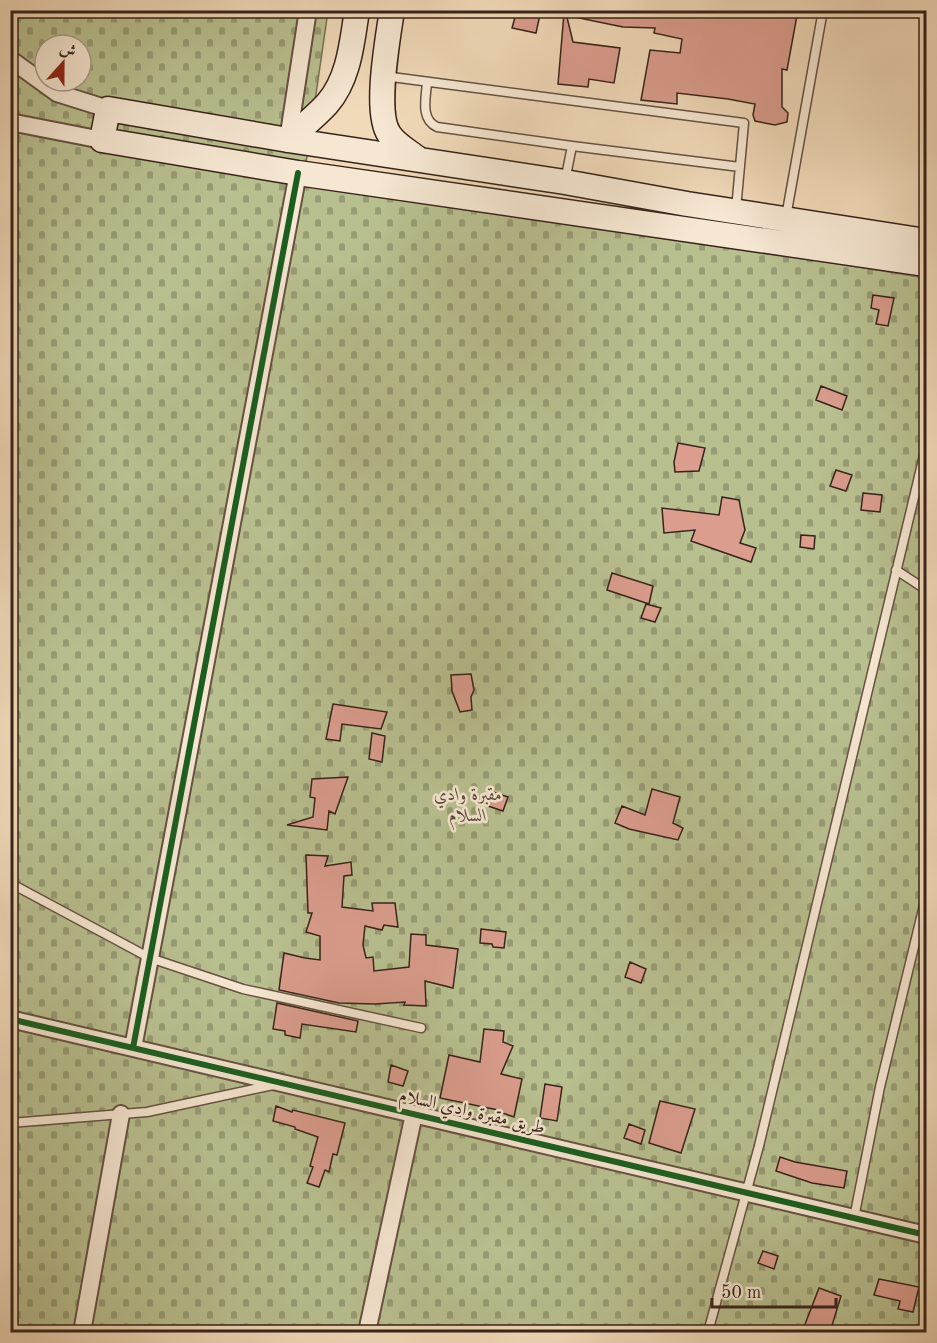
<svg xmlns="http://www.w3.org/2000/svg" width="937" height="1343" font-family="'Old Standard TT',Amiri,serif">
<style>
.cemetery{fill:url(#cemetery-stones);stroke:#787255;stroke-width:1.5;fill-rule:evenodd}
.building{fill:#db9d8e;stroke:#37231a;stroke-width:1.5}
.lines{fill:none;stroke-linecap:round;stroke-linejoin:round}
.service-casing{stroke:#665142;stroke-width:11}
.minor-casing{stroke:#665142;stroke-width:20}
.secondary-casing{stroke:#37231a;stroke-width:27}
.service{stroke:#f6e7d2;stroke-width:8}
.minor{stroke:#f6e7d2;stroke-width:16}
.secondary{stroke:#f6e7d2;stroke-width:24}
.cycleway-casing{stroke:#f6e7d2;stroke-width:10}
.cycleway{stroke:#1b5e20;stroke-width:6}
.labels{text-anchor:middle;dominant-baseline:central;stroke-width:5;stroke-linejoin:round;paint-order:stroke}
.park-label{font-size:18px;font-style:italic;fill:#584a38;stroke:#f6e7d2}
.street-label{font-size:18px;fill:#37231a;stroke:#f6e7d2}
</style>
<defs>
<pattern id="cemetery-stones" width="16" height="16" patternUnits="userSpaceOnUse" patternTransform="scale(1.5)"><rect width="16" height="16" fill="#b9c090"/><path d="M2 7V4a2 2 0 0 1 4 0v3zM10 15v-3a2 2 0 0 1 4 0v3z" fill="#979c75"/></pattern>
</defs>
<rect width="100%" height="100%" fill="#f1dab9"/>
<filter id="stains"><feTurbulence type="fractalNoise" baseFrequency=".00333" numOctaves="4"/><feColorMatrix values="0 0 0 0 .2 0 0 0 0 .09 0 0 0 0 .02 0 0 0 .5 -.17"/></filter>
<radialGradient id="worn" r=".72"><stop offset=".6" stop-color="#630" stop-opacity="0"/><stop offset="1" stop-color="#630" stop-opacity=".3"/></radialGradient>
<path class="cemetery" d="M10,11H328L304,177L926,278V1332H11ZM45,45H81V81H45Z"/>
<path class="building" d="M517,10H541L536,33L512,28Z
M575,10H754L771,13V10H798L787,70L782,69V107L788,113L787,122L775,125L755,121L753,115L755,104L728,99L677,93V104L641,100L650,50L680,53L682,39L654,33L655,28L623,27L574,17Z
M564,13H566L573,42L620,48L614,83L589,79L588,87L558,84Z
M873,295L894,298L888,326L876,324L879,310L871,308Z
M821,386L847,396L842,410L816,400Z
M678,443L705,448L699,471L675,472L674,462Z
M836,470L852,475L846,491L830,486Z
M863,493L882,495L880,512L861,510Z
M722,497L739,500L745,530L740,543L756,548L751,562L691,541L695,530L664,533L662,508L719,515Z
M801,535L815,536L814,549L800,547Z
M612,573L653,586L649,604L607,590Z
M646,604L661,608L655,622L641,618Z
M471,674L474,690L471,697L472,710L460,712L452,691L451,675Z
M333,704L387,712L381,729L342,724L340,741L326,739Z
M372,733L385,736L382,762L369,759Z
M348,777L335,814L329,811L327,830L287,825L313,817L315,798L310,797L312,779Z
M652,789L680,797L673,823L683,828L678,840L629,829L615,823L622,806L645,815Z
M493,792L508,797L503,811L488,806Z
M306,855L328,856L325,866L351,862L352,875L344,876L342,907L373,911L372,903H395L398,927L384,925L382,930L365,926L363,945L366,958L373,957L374,971L409,967L411,934L426,935V945L458,949L453,988L425,981L426,1006L404,1005L405,1002L375,1004L339,1003L279,990L284,953L305,958L320,960V936L306,932L312,913H308Z
M481,929L506,932L504,948L493,947L492,944L480,943Z
M630,962L646,969L641,983L625,977Z
M277,1003L358,1021L356,1032L302,1024L300,1038L285,1035V1031L273,1029Z
M484,1029L504,1031L503,1042L513,1046L501,1074L522,1079L514,1117L497,1111L498,1110L440,1098L449,1055L480,1062Z
M391,1065L408,1071L403,1086L388,1082Z
M545,1084L562,1087L557,1121L540,1118Z
M660,1101L695,1109L681,1153L649,1143Z
M276,1106L292,1112L293,1110L345,1123L337,1155L333,1154L329,1172L325,1170L319,1187L307,1183L313,1167L310,1166L318,1137L295,1129V1127L273,1121Z
M629,1124L645,1130L641,1144L624,1138Z
M780,1157L795,1162L847,1171L844,1188L812,1183L776,1171Z
M763,1251L778,1256L774,1269L758,1263Z
M879,1279L919,1287L913,1312L898,1309L900,1301L874,1295Z
M819,1288L841,1296L830,1332H820L804,1327Z"/>
<g class="lines">
<g class="service-casing">
<path id="service" d="M384,76L744,123L736,209
M427,82C426,98 420,119 437,127L572,146L740,167
M565,181L572,146
M786,217L823,10
M896,570L925,589L926,592
M10,883L150,958L243,989L421,1028
M10,1123L147,1112L273,1085
M854,1218L880,1087L926,897
M708,1332L759,1146L926,447"/>
</g>
<g class="minor-casing">
<path id="minor" d="M10,59L57,93L108,109
M10,122L102,140
M288,140L308,10
M10,1019L926,1235
M133,1048L298,173
M82,1332L121,1114
M367,1332L414,1114"/>
</g>
<g class="secondary-casing">
<path id="secondary" d="M392,10C388,38 374,112 389,134C395,144 408,151 417,158
M288,140C301,128 315,117 327,104C349,79 352,43 357,10
M926,241L687,204L565,182L288,140L108,109L102,140L298,173L926,264"/>
</g>
<use href="#service" class="service"/>
<use href="#minor" class="minor"/>
<use href="#secondary" class="secondary"/>
<g class="cycleway-casing">
<path id="cycleway" d="M10,1019L926,1235
M133,1048L298,173"/>
</g>
<use href="#cycleway" class="cycleway"/>
</g>
<g class="labels">
<g class="park-label">
<text x="468" y="795">مقبرة وادي<tspan x="468" dy="21">السلام</tspan></text>
</g>
<g class="street-label">
<text transform="translate(472 1112) rotate(13)">طريق مقبرة وادي السلام</text>
</g>
</g>
<rect width="937" height="1343" fill="none" stroke="#f1dab9" stroke-width="36"/>
<rect x="12" y="12" width="913" height="1319" fill="none" stroke="#37231a" stroke-width="3"/>
<rect x="18" y="18" width="901" height="1307" fill="none" stroke="#37231a" stroke-width="1.5"/>
<g transform="translate(63 63) rotate(21)"><circle r="28" fill="#f6e7d2" stroke="#aa9988" stroke-width="1.5"/>
<path d="M0-4.5L10 22L0 15L-10 22Z" fill="#8f2418"/>
<text y="-9" font-size="16" font-weight="bold" text-anchor="middle" fill="#37231a">ش</text>
</g>
<path d="M712 1298v9h124v-9" fill="none" stroke="#37231a" stroke-width="3"/>
<text x="721" y="1298" font-size="18" fill="#37231a" stroke="#f6e7d2" stroke-width="4.5" paint-order="stroke">50 m</text>
<rect width="100%" height="100%" filter="url(#stains)"/>
<rect width="100%" height="100%" fill="url(#worn)"/>
</svg>
